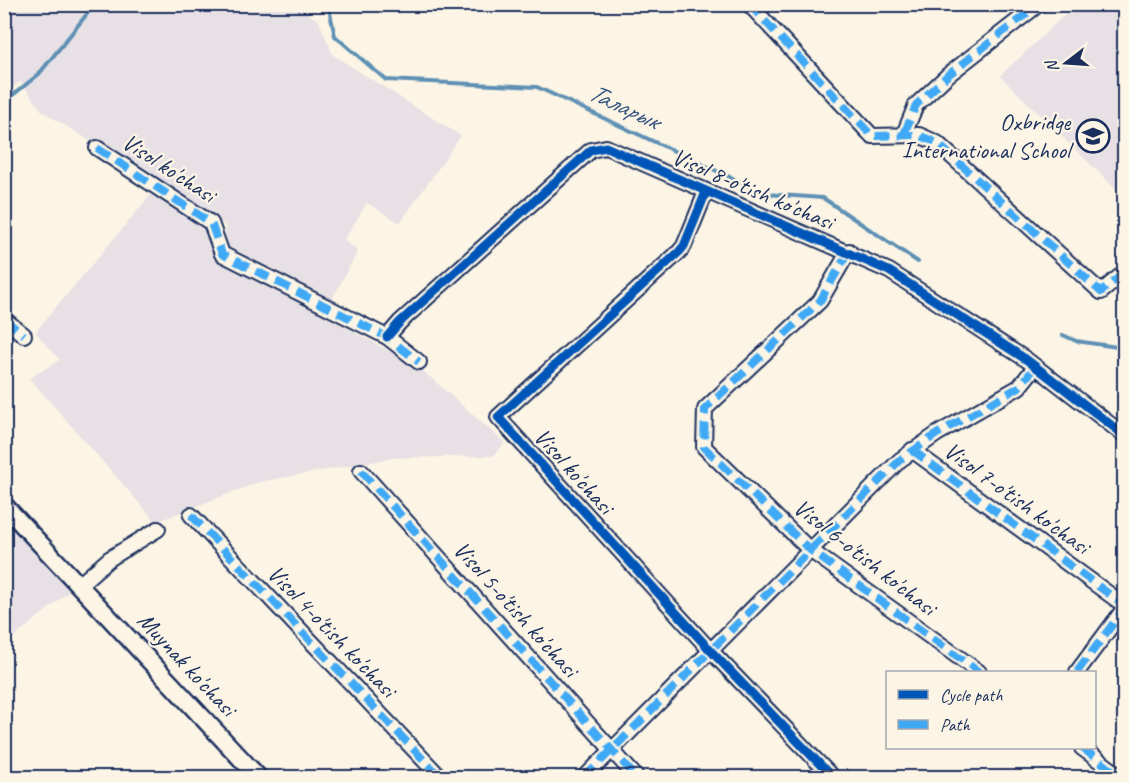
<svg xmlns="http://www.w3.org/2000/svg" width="1129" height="782" font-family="Caveat,sans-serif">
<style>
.built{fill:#e7e1e5}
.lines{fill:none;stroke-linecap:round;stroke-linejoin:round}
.stream{stroke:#5f90b4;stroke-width:4}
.minor-casing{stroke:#1b2f5e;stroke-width:18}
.tertiary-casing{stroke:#1b2f5e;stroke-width:21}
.minor{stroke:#fcf5e5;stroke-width:14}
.tertiary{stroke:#fcf5e5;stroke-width:16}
.quiet{stroke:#3fa9f5;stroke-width:8;stroke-dasharray:15 8;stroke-linecap:butt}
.cycleway-casing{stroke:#fcf5e5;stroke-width:13}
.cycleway{stroke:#0057b8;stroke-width:9}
.labels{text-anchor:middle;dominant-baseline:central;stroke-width:4.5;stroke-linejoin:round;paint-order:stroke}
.poi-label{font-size:24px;fill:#1b2f5e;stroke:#fcf5e5;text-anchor:end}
.street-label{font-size:24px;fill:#1b2f5e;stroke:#fcf5e5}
.water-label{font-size:26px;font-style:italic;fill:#385782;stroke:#fcf5e5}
</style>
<rect width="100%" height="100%" fill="#fcf5e5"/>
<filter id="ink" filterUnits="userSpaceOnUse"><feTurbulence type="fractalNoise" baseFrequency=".0167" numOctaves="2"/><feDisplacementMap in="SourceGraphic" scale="12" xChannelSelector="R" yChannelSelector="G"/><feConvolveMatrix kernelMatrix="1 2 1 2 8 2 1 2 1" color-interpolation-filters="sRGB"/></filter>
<g filter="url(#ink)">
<path class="built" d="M5,5H295L319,21L333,55L461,136L400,223L367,203L344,240L358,251L329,305L226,250L225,225L42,111L21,82L5,92Z
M1075,5H1124V197L1000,76Z
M154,191L208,228L213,254L420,368L505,443L493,456L394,458L259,482L156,522L29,378L60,360L35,332Z
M5,519L70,591L5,645Z"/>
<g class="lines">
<path class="stream" d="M328,4L335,36L386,80L537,87L766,194L823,198L918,262
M4,91L13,95L39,74L95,4
M1063,335L1076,341L1124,348"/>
<g class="minor-casing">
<path id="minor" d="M749,4L872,136L919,135L937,143L1101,292L1124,273
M904,134L916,105L948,75L1039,4
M97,148L211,223L222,254L387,337L419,362
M706,192L684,246L679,252L498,417L710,650L833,778
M849,251L820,301L705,409L704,447L810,550L979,672
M4,319L24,335
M387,337L400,322L591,150L606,147L889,271L1027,360L1124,435
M912,450L1124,605
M361,471L637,778
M191,515L441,778
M79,585L109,559L158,529
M1077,672L1124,609
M1082,748L1123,778
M584,778L900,460L937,434L1019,387L1035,367"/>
</g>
<g class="tertiary-casing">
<path id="tertiary" d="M4,505L259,778"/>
</g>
<use href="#minor" class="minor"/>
<use href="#tertiary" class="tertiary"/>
<path class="quiet" d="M749,4L872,136L919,135L937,143L1101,292L1124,273
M904,134L916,105L948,75L1039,4
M97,148L211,223L222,254L387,337L419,362
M849,251L820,301L705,409L704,447L810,550L979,672
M4,319L24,335
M912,450L1124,605
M361,471L637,778
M191,515L441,778
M1077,672L1124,609
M1082,748L1123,778
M248,778L253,771
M584,778L900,460L937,434L1019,387L1035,367"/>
<g class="cycleway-casing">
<path id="cycleway" d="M706,192L684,246L679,252L498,417L710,650L833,778
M387,337L400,322L591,150L606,147L889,271L1027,360L1124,435"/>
</g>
<use href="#cycleway" class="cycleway"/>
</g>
</g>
<defs>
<g id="school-ring" transform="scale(1.725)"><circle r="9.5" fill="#fcf5e5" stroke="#1b2f5e" stroke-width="1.5"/><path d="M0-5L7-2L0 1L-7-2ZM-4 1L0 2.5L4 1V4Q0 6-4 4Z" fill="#1b2f5e"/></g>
</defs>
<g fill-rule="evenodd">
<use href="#school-ring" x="1093" y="136"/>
</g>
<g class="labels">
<g class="poi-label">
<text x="1070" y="122">Oxbridge<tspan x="1070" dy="28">International School</tspan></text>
</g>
<g class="street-label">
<text transform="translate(169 168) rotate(33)">Visol ko'chasi</text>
<text transform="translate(753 189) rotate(23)">Visol 8-o'tish ko'chasi</text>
<text transform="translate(574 471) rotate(48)">Visol ko'chasi</text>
<text transform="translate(1017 498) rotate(36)">Visol 7-o'tish ko'chasi</text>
<text transform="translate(865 557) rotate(38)">Visol 6-o'tish ko'chasi</text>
<text transform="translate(516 609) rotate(48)">Visol 5-o'tish ko'chasi</text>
<text transform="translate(332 631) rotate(46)">Visol 4-o'tish ko'chasi</text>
<text transform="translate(187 664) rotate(47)">Muynak ko'chasi</text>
</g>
<g class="water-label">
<text transform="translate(624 106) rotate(25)">Таларык</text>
</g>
</g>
<rect width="1129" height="782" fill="none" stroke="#fcf5e5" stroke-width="24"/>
<rect x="12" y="12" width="1105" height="758" fill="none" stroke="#1b2f5e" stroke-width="2" filter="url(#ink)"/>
<rect x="886" y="671" width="210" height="78" fill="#fcf5e5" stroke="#a2a6af" stroke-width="1.5"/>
<rect x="898" y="690" width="30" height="9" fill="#0057b8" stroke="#a2a6af" stroke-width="1.5"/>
<text x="940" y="701" font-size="18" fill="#1b2f5e">Cycle path</text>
<rect x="898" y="720" width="30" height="9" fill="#3fa9f5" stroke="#a2a6af" stroke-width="1.5"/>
<text x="940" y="731" font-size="18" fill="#1b2f5e">Path</text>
<g transform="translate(1066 63) rotate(253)" stroke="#fcf5e5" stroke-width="4.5" paint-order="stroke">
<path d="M0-4.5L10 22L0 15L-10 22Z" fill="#1b2f5e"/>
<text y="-9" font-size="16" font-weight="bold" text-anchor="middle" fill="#1b2f5e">N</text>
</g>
</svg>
